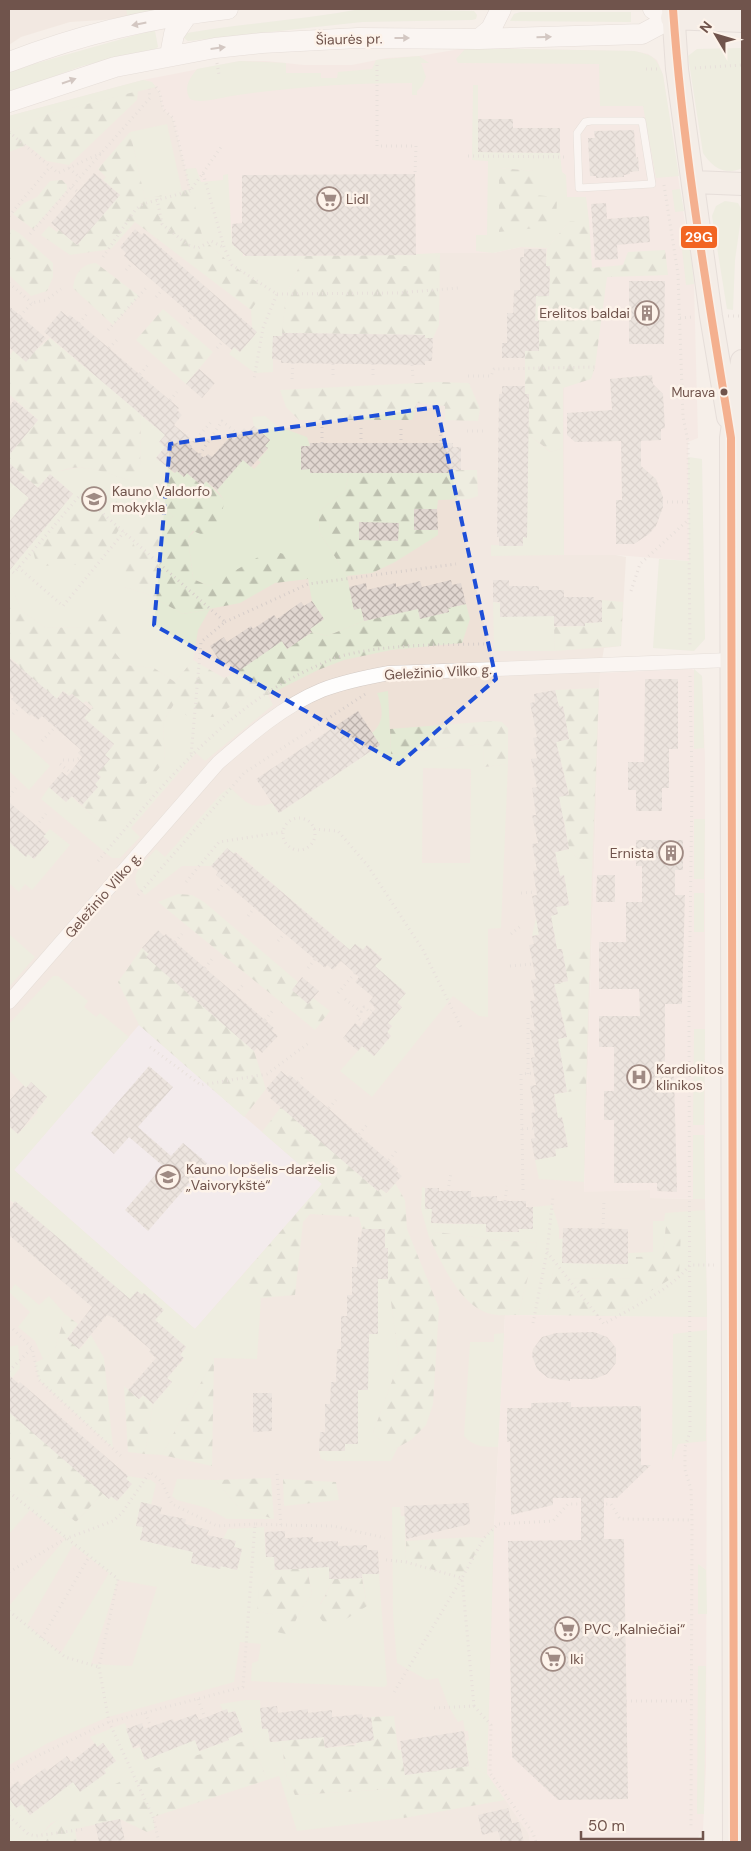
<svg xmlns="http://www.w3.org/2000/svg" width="751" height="1851" font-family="'DM Sans',sans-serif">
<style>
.residential{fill:#eee1d7}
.commercial{fill:#f4e3dd}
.education{fill:#f0e7f0}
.grass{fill:#e4ead5;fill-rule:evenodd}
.forest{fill:url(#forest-firs)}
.building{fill:url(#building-cross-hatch)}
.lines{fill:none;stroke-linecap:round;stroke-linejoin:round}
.lane-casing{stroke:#d4cbc6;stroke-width:8}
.street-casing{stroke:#d4cbc6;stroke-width:15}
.secondary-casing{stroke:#d4cac6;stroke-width:21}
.primary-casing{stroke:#d3cac6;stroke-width:24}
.path{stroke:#d7ceca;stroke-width:3;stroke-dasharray:1 4;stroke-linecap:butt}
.lane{stroke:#fefdfc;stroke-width:7}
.street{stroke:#fefdfc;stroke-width:14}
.secondary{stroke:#fefdfc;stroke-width:20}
.primary{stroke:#f1ebe5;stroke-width:22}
.bus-1-casing{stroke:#fdf3ea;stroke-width:11}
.bus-1{stroke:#f26522;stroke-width:8}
.oneway{fill:#a99892}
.marked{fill:none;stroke:#1d4ed8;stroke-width:4;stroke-dasharray:10 6;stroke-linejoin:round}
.bus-dot{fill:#70544c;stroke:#fdf3ea;stroke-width:2}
.labels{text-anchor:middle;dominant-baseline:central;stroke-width:5;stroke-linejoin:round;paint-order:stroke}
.bus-label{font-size:13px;fill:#70544c;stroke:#fdf3ea;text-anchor:end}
.street-label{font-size:14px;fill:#70544c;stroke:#fdf3ea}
.poi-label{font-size:14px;fill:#70544c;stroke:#fdf3ea;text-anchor:start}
.line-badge{stroke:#fdf3ea;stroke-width:2}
.badge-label{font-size:14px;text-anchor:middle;font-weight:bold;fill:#fff}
</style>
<defs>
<pattern id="forest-firs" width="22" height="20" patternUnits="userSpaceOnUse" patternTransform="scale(1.25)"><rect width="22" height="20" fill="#e4ead5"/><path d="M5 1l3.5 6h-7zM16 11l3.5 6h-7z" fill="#bdc0af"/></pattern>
<pattern id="building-cross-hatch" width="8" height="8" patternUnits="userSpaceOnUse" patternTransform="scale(1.25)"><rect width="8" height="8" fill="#e1d7d1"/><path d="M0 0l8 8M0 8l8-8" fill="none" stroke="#bbb1ac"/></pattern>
</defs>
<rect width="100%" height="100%" fill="#f5efe9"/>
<path class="residential" d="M9,9H174L118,19L70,22L21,37L9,45Z
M143,80L152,82L160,93L163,109L173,118L203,239L440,253H493L521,247L564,248V555H616L626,557L621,646L604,648L600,673L584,1191L650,1190V1198L705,1199L707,1317L505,1315L494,1530L530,1842H9V116Z"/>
<path class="commercial" d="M466,48L634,51L648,54L657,60L663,75L694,284L698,438L688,442L689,561L616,555H564V248L521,247L493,253H440L429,266L286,295L203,239L173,118L163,109L160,93L152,82L143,80L240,61H266L304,65H352L387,58L419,56Z
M692,669L702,676L705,758V1199L650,1198V1190L584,1192L600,673Z
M505,1315L707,1317L706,1767L703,1830L695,1842H530L528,1833L487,1774L494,1530Z"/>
<path class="education" d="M139,1025L322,1184L195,1329L14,1170Z"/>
<path class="grass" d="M126,9H174L128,18Z
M361,9L474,11L477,15L476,19L472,20L362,22L188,41L184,38L187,33C245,23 303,20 361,9Z
M520,12H631V22L510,21L514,14Z
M150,31H155L158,47L155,49L82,66L9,93V71Z
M466,48L634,51C653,55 656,57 663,75L679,176L656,178L643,106H600L599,64L458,63L456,59Z
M742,48V168C725,176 713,168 703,153L688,56L697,49Z
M419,56L429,63H421L426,77L422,86L417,91V95H412V83C351,83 291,87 231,96C219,98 201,104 190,99C183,87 190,78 197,69L240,61L286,63V73H321V78H337L338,72L372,69L376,60Z
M143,80L152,82L156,87L48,114L9,132V116Z
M473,85H478V152L560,153L562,172L566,175L567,197H586L589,221H570L547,248L521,247L493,253L476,251V235H487L488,161L472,160ZM499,168L533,171L534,195Z
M167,124L182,191L145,199L130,132Z
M196,168L201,182L223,180V175L228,174L232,244L243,253V256H304L286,295L282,336H273V372L255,373L229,354L234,347L240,352L255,335L250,330L252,327L251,310L265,288L232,265L203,239L185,169Z
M680,189L684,211L675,212L672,190Z
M725,201L738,203L742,211L735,260L733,310L727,309L712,216L716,206Z
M690,248L694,284L686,285L682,249Z
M440,253L429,266H401L396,255Z
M141,415L159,430L167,433L159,442L165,447L156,458L167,467L157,491L163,509L174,516L166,522L124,587L147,594L183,614L210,609L198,630L193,660L175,682L154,668L125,665L111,649L83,627L46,628L23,612L9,583V558L15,563L73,494L50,474C85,463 94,468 128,480L140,468Z
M265,416L277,426L307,437L310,446H301V469H310V473H349L345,491L318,512L320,533L347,576L354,609L361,608L364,621L327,636L312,632L310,629L324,619L312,601L308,579L236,572L209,586L193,579L188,538L224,500L217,490L241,458L254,469L261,462L258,460L268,449L265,446L270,440L254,426L252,417Z
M528,434L550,452L563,448L564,555L491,556V545L523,546V537H527Z
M688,457L702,459L705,639L694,651L653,648L659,559L689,561Z
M9,481L29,498L9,522Z
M493,602L554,612L555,651H494Z
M694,669L702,676L704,748L694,749Z
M388,691L391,754L483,744L484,767L508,764L501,928L488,929V1017L479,1016L453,996L372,1097L340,1071L362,1046L374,1056L391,1036L387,1032L392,1026L388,1023L402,1007L371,971L382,958L367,946L363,950L348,953L344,945L266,878L263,880L252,870L254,867L236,852L211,866H182L145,895C124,877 142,865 156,849L165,857L222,793L230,787C244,801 251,811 272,803L279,813L380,745L372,733C385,722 383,708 377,693ZM423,768L471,769L470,863H422Z
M250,695H268L273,705L205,761L196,753L131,828L140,837L120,858H112L41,799L49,787L66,802L71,796L104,826L165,761L163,722L174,704L213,717Z
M9,728L50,766L29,790L9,771Z
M694,819H705L704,879H694Z
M50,829L70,845L32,890L25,884L19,892L9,883V842L26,856L28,854L34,859L49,842L43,836Z
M569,849L592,873L590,949L563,957L562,949H557L554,932L532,936L536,918L557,914L556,907L569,904L564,876H560L555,852Z
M694,893H704V932H694Z
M9,934L35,957L9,987Z
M53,976H58L88,1001L84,1007L96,1017L100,1013L129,1037L14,1170L195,1329L241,1277L261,1298L257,1359L214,1358L162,1455L145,1454L153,1404L172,1382L167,1378L184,1359L180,1355L186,1347L153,1322L142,1295L128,1302L16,1202L14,1203L9,1199V1126L18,1134L38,1112L36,1109L47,1097L31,1083L26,1088L9,1070V1024Z
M694,1029H705L704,1125H693Z
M586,1089L584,1182L539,1179L535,1160L556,1156L555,1149L568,1146L562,1118H558L554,1094Z
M693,1135H704L705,1199H693Z
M422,1187L425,1188V1209H432V1223L463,1224L486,1220V1232H518L533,1207L552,1205L559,1228V1239H563L562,1263L628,1264V1253L653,1252V1221H664L665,1213L705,1210L707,1317L609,1316L679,1274L666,1225L663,1256L635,1278L569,1279L555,1262L545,1315H518L537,1243L487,1239L437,1232L429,1237L421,1209Z
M374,1279H388L399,1362L373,1433L391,1451L398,1447L391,1461H327L321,1459L319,1451H345V1444H358V1411H353L364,1334H378Z
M15,1284L39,1305L49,1296L65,1314L54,1353L43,1359L35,1341L18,1327L30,1312L9,1292Z
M707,1330L706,1441L678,1444L672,1461L673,1334Z
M504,1333L498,1447C484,1447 474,1447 464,1436L470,1342H494V1334Z
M18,1345L20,1368L9,1382V1347Z
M128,1476L151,1480L156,1484L151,1505L141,1503L136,1525L143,1527L141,1540L170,1547L194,1549L191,1563L220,1569L221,1566L237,1570L242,1549L234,1547L235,1541L223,1539L228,1529L264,1527L266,1557H274L275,1570L259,1588L258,1612L272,1614L289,1635L301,1609L312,1595L307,1566L329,1565V1579H334L320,1604L367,1606L362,1574H379L387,1685L384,1687L251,1681L252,1663L258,1661L261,1644L240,1642L234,1682L108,1717L48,1743L9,1765V1606L65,1539L30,1510L9,1534V1480L31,1495L48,1500L76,1522L103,1493L108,1498L111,1496L117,1501L132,1484L126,1479ZM73,1545L109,1573L61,1653L27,1625ZM118,1580L157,1587L132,1666L91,1664Z
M177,1479L215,1480L240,1509L274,1519H227L207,1508L177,1500L172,1496Z
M392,1507H400L401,1516H405L406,1562L462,1578L484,1538L494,1527L487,1774L469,1766L466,1741L469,1740L468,1731H465L463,1720L458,1722L449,1707L438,1678L427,1680L397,1663L393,1614Z
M698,1564L706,1570L707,1614H698Z
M698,1666H706L704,1814H697Z
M246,1700H260L262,1729H268L270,1742L282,1741L285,1772L295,1795L393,1789L404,1818L297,1831L279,1776L267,1780L251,1739L51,1823L35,1842H9V1798L16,1808L22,1804L30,1815L55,1796L71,1780L104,1770L116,1761L103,1743L97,1747L90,1737L125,1723L133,1749L140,1747L145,1760L194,1738L200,1751L229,1740L228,1738L243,1732L235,1711L228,1713L227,1709L223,1711L220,1704Z"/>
<path class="forest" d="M138,91L137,100L69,165L47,161L27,145L9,152V132L48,114Z
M130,132L145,199L191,189L203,239L232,265L266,288L251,310L135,222L111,249L70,255L41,235L49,226L57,232L59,230L77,245L120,195L103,180L106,177L98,169Z
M499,168L534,171V195L557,197L556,226L499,232Z
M62,180L67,185V190L33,229L13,214L24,203L37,197L50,181Z
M570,221H589L592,268L623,265L628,252L665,250L668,275L607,277L595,367L591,379L563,388V448L551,452L528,434L529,394H525V351L539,350V321H535L536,296H549L550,266H546L547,248Z
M12,229L19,233L53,263V277L47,291L31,296L9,275V232Z
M440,253L439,325L433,338L425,339V335L282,333L286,295L304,256L396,255L401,266H428Z
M96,263L139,296L113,325L73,288C75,274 81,264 96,263Z
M163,309L213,352L186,384L136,340Z
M50,338L129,404L143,412L141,415L140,468L128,480C93,468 65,456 38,488L9,463V455L38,420L9,394V357L13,351H35Z
M437,382L469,383L480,409L478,421L445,420V406L417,403L412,420H299L286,407L280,390Z
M167,467L174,473L177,471L184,477L187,473L202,486L206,481L224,500C223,517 217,524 203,535L193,531L188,538L193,579L209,586L270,550L294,557L308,579L275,583L240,603L183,614L147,594L124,587L126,564L141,522H166L174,516L163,509L155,499Z
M453,470H477L478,496L469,499L438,500L437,509H414V530H438V535L395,562L372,573L347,576L320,533L318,512L345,491L349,473H453Z
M101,492L115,499L125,510L120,528L97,564L37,566L33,551L81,494Z
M9,583L23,612L46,628L83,627L105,612L125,631L112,649L125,665L154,668L175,682L193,660L224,678L236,673L279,637L287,649L312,632L327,636L364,621L394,614L417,604L420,618L449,612L448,608L466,604L470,619L462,643L391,650L344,660L318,670L268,695H250L213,717L187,716L174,704L163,722L165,761L118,817L104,827L82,805L97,787L95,784L101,777L97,774L110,759L105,755L114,744L95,728L82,721L93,707L86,701L83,703L72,694L69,696L63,691L54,702L18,670L20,666L9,657Z
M602,600L623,602L621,646L555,651L554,627L585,626V623L602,622Z
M599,688L592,873L569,849L564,820L555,797L569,794L556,742L569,739L563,707H559L555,690Z
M493,721L502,722L508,728V764L484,767L483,744L391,754L390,729Z
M178,894L192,895L204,902L298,982L292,990L308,1003L313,998L330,1011L315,1030L158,902Z
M142,948L149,954L147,957L254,1051L266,1089L244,1117L139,1025L118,982Z
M590,949L586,1089L567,1092L562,1063L554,1040L567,1037L554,984L568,981L563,957Z
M281,1107L378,1191L381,1189L387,1193L395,1183L405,1200L407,1229L439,1308L433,1404L426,1425L411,1440L391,1451L373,1433L399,1362L388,1279V1248H385V1229H362L359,1217L310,1214L303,1222L295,1295L261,1298L241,1277L322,1184L262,1132Z
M666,1224L681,1231L679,1274L609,1316L545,1315L555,1262L569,1279L634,1278L636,1257L663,1256Z
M437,1232L487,1239L537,1243L518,1315C509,1315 499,1316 491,1314C459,1306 442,1263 429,1237Z
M65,1314L78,1324L67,1339L80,1349L91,1335L104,1358L113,1448L39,1380L35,1363L54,1353Z
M214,1358L212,1466L162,1455Z
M124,1386L139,1399L143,1395L153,1404L145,1454L128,1452Z
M9,1412L103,1493L76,1522L48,1500L31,1495L9,1480Z
M271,1478L274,1519L240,1509L215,1480Z
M283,1479L336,1482L339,1500L284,1506Z
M471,1537L484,1538L462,1578L406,1562V1541Z
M307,1568L312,1595L301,1609L289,1635L277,1632L272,1614L257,1612L259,1588L275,1570Z
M362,1578L367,1606L338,1624L324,1623L316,1613L334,1579Z
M394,1716L398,1750H401L405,1775L469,1766L487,1774L505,1800L404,1818L392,1789L295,1795L285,1772L282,1741L323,1733L325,1748L356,1745V1742L373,1740L371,1717Z
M251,1739L267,1780L153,1817L155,1829L147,1832L120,1819L75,1829L77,1842H35C87,1779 176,1763 251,1739Z"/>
<path class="building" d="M478,119H513V128H560V153L478,152Z
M634,130L636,158L638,157L639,171L630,172V174L624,175V177L596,178V176H590L588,138H595L594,131Z
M94,173L120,195L77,245L51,223Z
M415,174L416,255L246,256L232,244V224L242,223V175Z
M606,203L607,219L649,216L650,242L617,245L618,259L595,260L591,204Z
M135,229L142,235L144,233L257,332L240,352L234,347L232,350L124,256L126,253L120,247Z
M524,249H546V266H550L549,296H536L535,321H539V351H525V358H502V343H507V313H513L514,290H520V257H524Z
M629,281H665L664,344H629Z
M9,306L46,338L26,362L9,347Z
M61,311L68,317L70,315L179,408L177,410L182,415L174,425L190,438L186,443L204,458L208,454L212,457L230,437L234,440L244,428L248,432L254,426L270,440L265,446L268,448L251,467L243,460L217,490L206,481L202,486L187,473L184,477L177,471L175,473L156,458L165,447L159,442L165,435L44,332Z
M282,333L425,335V338H433L432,361H425V365L281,363V360L272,359L273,336H282Z
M199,369L215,383L202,398L186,384Z
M652,375L653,384L663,394L665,428L661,429V440L641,441V466L656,479L663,497V507L656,526L649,534L634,544H616V500H622L621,441L575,442L567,435V413L612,410L610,379Z
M502,386H525V394H529L527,538L523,537V546H499V537H497L499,394H502Z
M14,400L38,420L9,455V407Z
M310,443H453V447H461V470H453V473H310V469L301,470V446H310Z
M9,463L38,488L50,474L73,494L9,571V522L29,498L9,481Z
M414,509H437L438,530H414Z
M359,522L399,523L398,541L359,540Z
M451,580L452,585L461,583L466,604L448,608L449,612L420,619L418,609L364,621L361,608L354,610L349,587L366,583L367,590L396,583V587L420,581L422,587Z
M493,580H509V586H539V590H564V597H594V600H602V622L585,623V626H554V616L500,617V602H493Z
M312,601L324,619L310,629L312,632L287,649L282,641L236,673L229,662L223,666L210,646L224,637L227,642L251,626L253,629L274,615L277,619L301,602L304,606Z
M9,658L57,699L63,691L69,696L72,694L91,710L84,718L114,744L105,755L110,759L97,774L101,777L95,784L98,787L82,805L72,796L66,802L49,787L62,772L67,776L82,757L78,753L81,750L42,716L38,720L31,714L30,716L11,699L14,697L9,692Z
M645,679H678V749H669V788H662V811H636V790H628V762H644Z
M555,690L559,707L563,706L569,739L556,742L569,795L559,797L569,849L555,852L560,876L564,875L569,905L556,907L558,914L551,916L557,949H562L568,981L554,984L567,1037L558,1039L567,1092L554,1094L558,1118L562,1117L568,1147L555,1149L556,1156L535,1160L531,1139L535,1138L531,1113L535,1112L530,1086L536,1085L531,1058L535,1057L530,1030H535L530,1001L535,1000L531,980L536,979L529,945L534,944L532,936L539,935L532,896L537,895L533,871L537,870L532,844L538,843L532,815H536L532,788L537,787L531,759L537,758L533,738L537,737L530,703L535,702L534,694Z
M358,711L380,745L279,813L256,779Z
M9,802L46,834L43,836L49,841L34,859L28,854L26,857L9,842Z
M636,840H683V870H675V895H685L682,1004H665V1074H674L677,1192L657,1191V1183H614V1120H604V1091H614V1047H599V1016H640L639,989H599V942H626V902H642V866H636Z
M227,848L234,854L235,852L350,950L355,944L363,950L367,945L382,959L375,966L406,993L397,1003L402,1007L388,1023L392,1026L387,1032L391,1036L374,1056L362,1046L358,1051L343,1038L355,1023L360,1027L376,1008L369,1002L373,997L355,982L359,977L341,961L333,970L327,965L325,968L216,875L218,872L211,866Z
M597,875H615V902H596Z
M158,930L164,936L166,934L274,1028L272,1031L278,1036L262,1053L257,1048L254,1051L146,957L149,954L142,948Z
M302,977L319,991L308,1004L292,990Z
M149,1066L173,1087L138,1127L171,1156L183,1143L207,1163L148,1231L125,1210L163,1166L129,1137L114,1154L91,1133Z
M281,1071L288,1077L290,1075L398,1169L396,1171L402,1176L386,1193L381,1189L378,1191L270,1098L272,1095L266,1089Z
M31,1082L47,1097L18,1134L9,1126V1101L23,1085L26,1088Z
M425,1188H439V1191H471V1197L497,1196V1201H526V1207H533V1229H518L519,1232H486V1224L431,1223L432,1209H425Z
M15,1201L130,1299L137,1291L142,1295L144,1293L164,1310L155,1320L186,1347L180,1355L184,1358L167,1378L172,1382L153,1404L143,1395L139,1399L128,1390L156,1358L149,1352L151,1350L114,1318L107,1315L79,1349L67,1339L92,1307L9,1235V1210Z
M563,1228L628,1229V1264L562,1263Z
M362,1229H385V1248H388V1279H378V1334H369L368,1390H358V1444H345V1451H319L320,1432H325V1404H330L331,1382H336L337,1349H341V1316H347V1295H352V1267H357L358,1237H361Z
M594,1332L607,1337L616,1348V1363L607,1374L594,1379H570V1381L548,1378L537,1369L532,1356L533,1349L542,1337L556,1333Z
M9,1375L19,1384L20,1382L128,1476L126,1479L132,1484L117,1501L111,1496L109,1499L9,1412Z
M253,1393H272V1431L253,1432Z
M571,1402V1407L641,1406V1465H651L617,1498H604V1539H624L628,1799L558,1800L512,1757L508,1541L581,1540V1498H553V1505L511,1515L510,1441L507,1442V1408H531V1403Z
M141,1502L162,1507L160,1514L186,1519L185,1524L209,1530L207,1535L236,1541L234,1547L242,1549L237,1570L221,1566L220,1569L191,1563L193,1552L140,1540L143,1527L136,1526Z
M469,1503L470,1524L406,1539L404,1506Z
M285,1531V1538L313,1537V1542L338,1541V1546L367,1545V1550H378L379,1574H362V1578L329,1579V1567L275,1570L274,1557H266L265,1532Z
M277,1706L278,1713L308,1709V1713L332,1710V1717L362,1714L363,1718L371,1717L374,1740L325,1748L324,1737L270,1742L268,1729H262L260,1708Z
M227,1709L228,1713L235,1711L243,1732L228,1738L229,1740L199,1751L195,1740L145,1760L139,1744L133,1748L126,1729L142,1723L144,1729L173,1719L174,1722L196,1714L199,1720Z
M464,1731L469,1766L405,1775L400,1741Z
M95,1743L97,1747L103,1743L116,1761L104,1770L106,1773L80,1792L73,1782L30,1815L22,1804L16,1808L9,1798V1788L18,1781L21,1786L45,1768L47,1771L67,1756L71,1762Z
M508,1808L512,1823L519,1822L524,1842H501L498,1831L482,1835L478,1815Z
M120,1819L125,1840L99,1842L95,1824Z"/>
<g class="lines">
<g class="lane-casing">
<path id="lane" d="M591,121H642L652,184L579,188L577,133L585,122Z"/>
</g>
<g class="street-casing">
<path id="street" d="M9,1002L218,763C249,736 283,706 322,690C343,682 367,677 389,673L730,660"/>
</g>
<g class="secondary-casing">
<path id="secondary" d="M479,39L491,29L501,9
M170,55L174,34L187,15
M9,62C79,35 154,17 228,9
M9,102L115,67L215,48L262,43L358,38L479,39L642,34L672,18L653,9"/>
</g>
<g class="primary-casing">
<path id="primary" d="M673,9L677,69L711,316L728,417
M672,18L742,21
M694,182L742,184
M734,1842L731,438L742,361"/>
</g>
<path class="path" d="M217,63L219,75
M377,65V146H416L415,174
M695,68L742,65
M646,69H659
M156,87L160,93L163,109L173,118L190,191L203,173L224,247L232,265L277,294L263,328L254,379
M9,132L58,173L101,153
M468,156L567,157
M69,168L80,178
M203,173L221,147
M664,185L678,274L683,417L688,441L690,647
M72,187L78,192
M157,199L162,224L188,245L198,248L211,241L223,247
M9,216L50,167
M30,234L150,98L149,89
M103,257L136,209L143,204L190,191
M126,270L132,263
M9,283L32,303
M277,294L398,293L458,288
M156,297L163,289
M20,316L32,303L46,300L61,289
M728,316H742
M680,318L692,317
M79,323L88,313
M187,323L193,315
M108,330L146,288
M109,348L118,339
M217,348L223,341
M333,364V378
M373,364V378
M412,365L413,377
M140,374L148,365
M468,376H491L494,369L595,367
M292,379L293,363
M170,400L177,392
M322,427V443
M361,428V443
M401,429V443
M440,430L441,443
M467,431H485
M190,446L211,422
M204,458L200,454L222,421L239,435
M662,502H689
M18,567L63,606L124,532
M9,569L14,573L81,494L225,622L201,642L191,756
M631,591L640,564L688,520
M225,622L308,584L456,564
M690,676L692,783L689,1013L690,1432L685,1447V1470L691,1489L692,1520L691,1826
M13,714L20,707
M42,741L59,723
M63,760H75L82,757
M60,764L70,772
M9,796L16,788
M283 834a16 16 0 1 1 32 0a16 16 0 1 1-32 0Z
M36,826L46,814
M314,829L338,831L368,866L423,950L462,1029
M98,861C159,789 223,709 310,669C321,664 333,658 345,655C391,644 437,645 484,644
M186,882L219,842L283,832
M218,890L225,882
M521,893L536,892
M138,895L244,773L367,693
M248,916L254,908
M511,934L522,925
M278,941L285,933
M175,942L182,934
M510,966L533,964
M205,968L212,959
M308,968L315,959
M338,993L355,973
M235,994L243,985
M345,999L361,1012L357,1017L364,1023
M361,1012L364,1007L370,1012L375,1007
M265,1020L273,1010
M150,1047L201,1085L267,1074L310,1042
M528,1074V1017L532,1016
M298,1082L305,1075
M329,1108L336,1100
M522,1129L534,1128
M359,1134L367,1125
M389,1160L398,1149
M523,1190L521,1074L534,1073
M448,1191L451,1172
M505,1201L507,1186
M603,1229L604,1200
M547,1252L604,1324C634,1306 668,1292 690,1265H714
M533,1323L547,1252L553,1197
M13,1329L32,1348L39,1380L121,1456
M9,1371L32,1348
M9,1492L118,1579L99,1667L109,1722L153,1817L159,1842
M281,1525L333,1526L385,1538
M386,1560L406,1562L462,1578L393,1694
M9,1572L65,1539L113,1521L122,1513L150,1472L162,1482L172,1504L217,1526L255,1524
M9,1611L65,1657L99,1667
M42,1638L89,1557
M198,1699L205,1718
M626,1701H691
M474,1706L462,1578L484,1538L498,1524L553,1521L568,1504H611L620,1519L692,1520
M434,1708L474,1706L491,1725L490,1773L533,1833L536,1842
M145,1713L151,1727
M9,1772L33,1758L109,1722L243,1687L255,1524L281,1525L277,1473
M9,1816L28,1834L35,1836L85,1829"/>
<use href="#lane" class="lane"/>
<use href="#street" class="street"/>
<use href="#secondary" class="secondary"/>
<use href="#primary" class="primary"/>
<g class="bus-1-casing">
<path id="bus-1" d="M673,9C683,153 708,296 731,438L734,1842"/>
</g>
<use href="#bus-1" class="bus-1"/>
</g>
<defs><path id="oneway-solid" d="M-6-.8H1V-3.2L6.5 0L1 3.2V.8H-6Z" transform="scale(1.25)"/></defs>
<g class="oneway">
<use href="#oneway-solid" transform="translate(139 24) rotate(169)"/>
<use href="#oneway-solid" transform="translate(544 37) rotate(-2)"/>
<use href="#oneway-solid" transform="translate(402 38)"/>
<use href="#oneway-solid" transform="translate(218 48) rotate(-7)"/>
<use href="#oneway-solid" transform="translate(69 81) rotate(-19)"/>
</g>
<path d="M0 0H751V1851H0ZM437,407L496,679L399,764L154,625L170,444Z" fill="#f5efe9" fill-opacity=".55" fill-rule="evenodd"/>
<path class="marked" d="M437,407L496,679L399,764L154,625L170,444Z"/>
<defs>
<g id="supermarket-ring" transform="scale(1.25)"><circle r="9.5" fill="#fdf3ea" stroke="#9f8a83" stroke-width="1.5"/><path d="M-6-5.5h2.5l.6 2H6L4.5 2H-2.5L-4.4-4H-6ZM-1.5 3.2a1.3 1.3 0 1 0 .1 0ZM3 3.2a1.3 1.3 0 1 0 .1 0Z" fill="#9f8a83"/></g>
<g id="building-ring" transform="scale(1.25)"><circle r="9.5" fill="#fdf3ea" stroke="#9f8a83" stroke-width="1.5"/><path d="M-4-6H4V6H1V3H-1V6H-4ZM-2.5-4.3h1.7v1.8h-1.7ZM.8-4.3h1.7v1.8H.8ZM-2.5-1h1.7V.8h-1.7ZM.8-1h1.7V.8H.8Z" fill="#9f8a83"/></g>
<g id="school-ring" transform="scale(1.25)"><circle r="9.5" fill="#fdf3ea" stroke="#9f8a83" stroke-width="1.5"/><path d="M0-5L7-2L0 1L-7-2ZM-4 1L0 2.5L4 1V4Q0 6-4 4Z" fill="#9f8a83"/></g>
<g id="hospital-ring" transform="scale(1.25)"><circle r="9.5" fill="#fdf3ea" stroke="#9f8a83" stroke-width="1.5"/><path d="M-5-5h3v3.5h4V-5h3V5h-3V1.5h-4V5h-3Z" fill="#9f8a83"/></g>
</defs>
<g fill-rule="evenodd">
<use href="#supermarket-ring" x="329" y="199"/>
<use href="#building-ring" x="647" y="313"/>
<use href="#school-ring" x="94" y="499"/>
<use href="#building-ring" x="671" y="853"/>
<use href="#hospital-ring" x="639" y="1077"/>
<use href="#school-ring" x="168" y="1177"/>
<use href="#supermarket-ring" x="567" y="1629"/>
<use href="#supermarket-ring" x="553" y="1659"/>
</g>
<circle class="bus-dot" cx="724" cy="392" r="4.5"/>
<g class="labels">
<g class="bus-label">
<text x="715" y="392">Murava</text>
</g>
<g class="street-label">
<text transform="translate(349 39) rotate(-1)">Šiaurės pr.</text>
<text transform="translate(438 672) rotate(-3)">Geležinio Vilko g.</text>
<text transform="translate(103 895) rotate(-49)">Geležinio Vilko g.</text>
</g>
<g class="poi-label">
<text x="346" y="199">Lidl</text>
<text x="630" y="313" text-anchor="end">Erelitos baldai</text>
<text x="112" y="491">Kauno Valdorfo<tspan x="112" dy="16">mokykla</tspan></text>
<text x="654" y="853" text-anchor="end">Ernista</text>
<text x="656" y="1069">Kardiolitos<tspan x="656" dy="16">klinikos</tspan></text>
<text x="186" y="1169">Kauno lopšelis-darželis<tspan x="186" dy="16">„Vaivorykštė“</tspan></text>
<text x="584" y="1629">PVC „Kalniečiai“</text>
<text x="570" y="1659">Iki</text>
</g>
</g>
<rect class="line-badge" x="680" y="225" width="38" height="24" rx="5" fill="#f26522"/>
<g class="badge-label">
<text x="699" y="242">29G</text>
</g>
<rect width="751" height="1851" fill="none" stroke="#70544c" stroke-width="20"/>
<g transform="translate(716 35) rotate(308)" stroke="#fdf3ea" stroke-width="4" paint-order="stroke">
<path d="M0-4L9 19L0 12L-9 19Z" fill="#70544c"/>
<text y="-8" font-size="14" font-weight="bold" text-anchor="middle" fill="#70544c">N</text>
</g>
<path d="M581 1831v8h122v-8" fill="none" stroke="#70544c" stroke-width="2.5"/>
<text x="588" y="1831" font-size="15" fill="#70544c" stroke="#fdf3ea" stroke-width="4" paint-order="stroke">50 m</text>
</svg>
